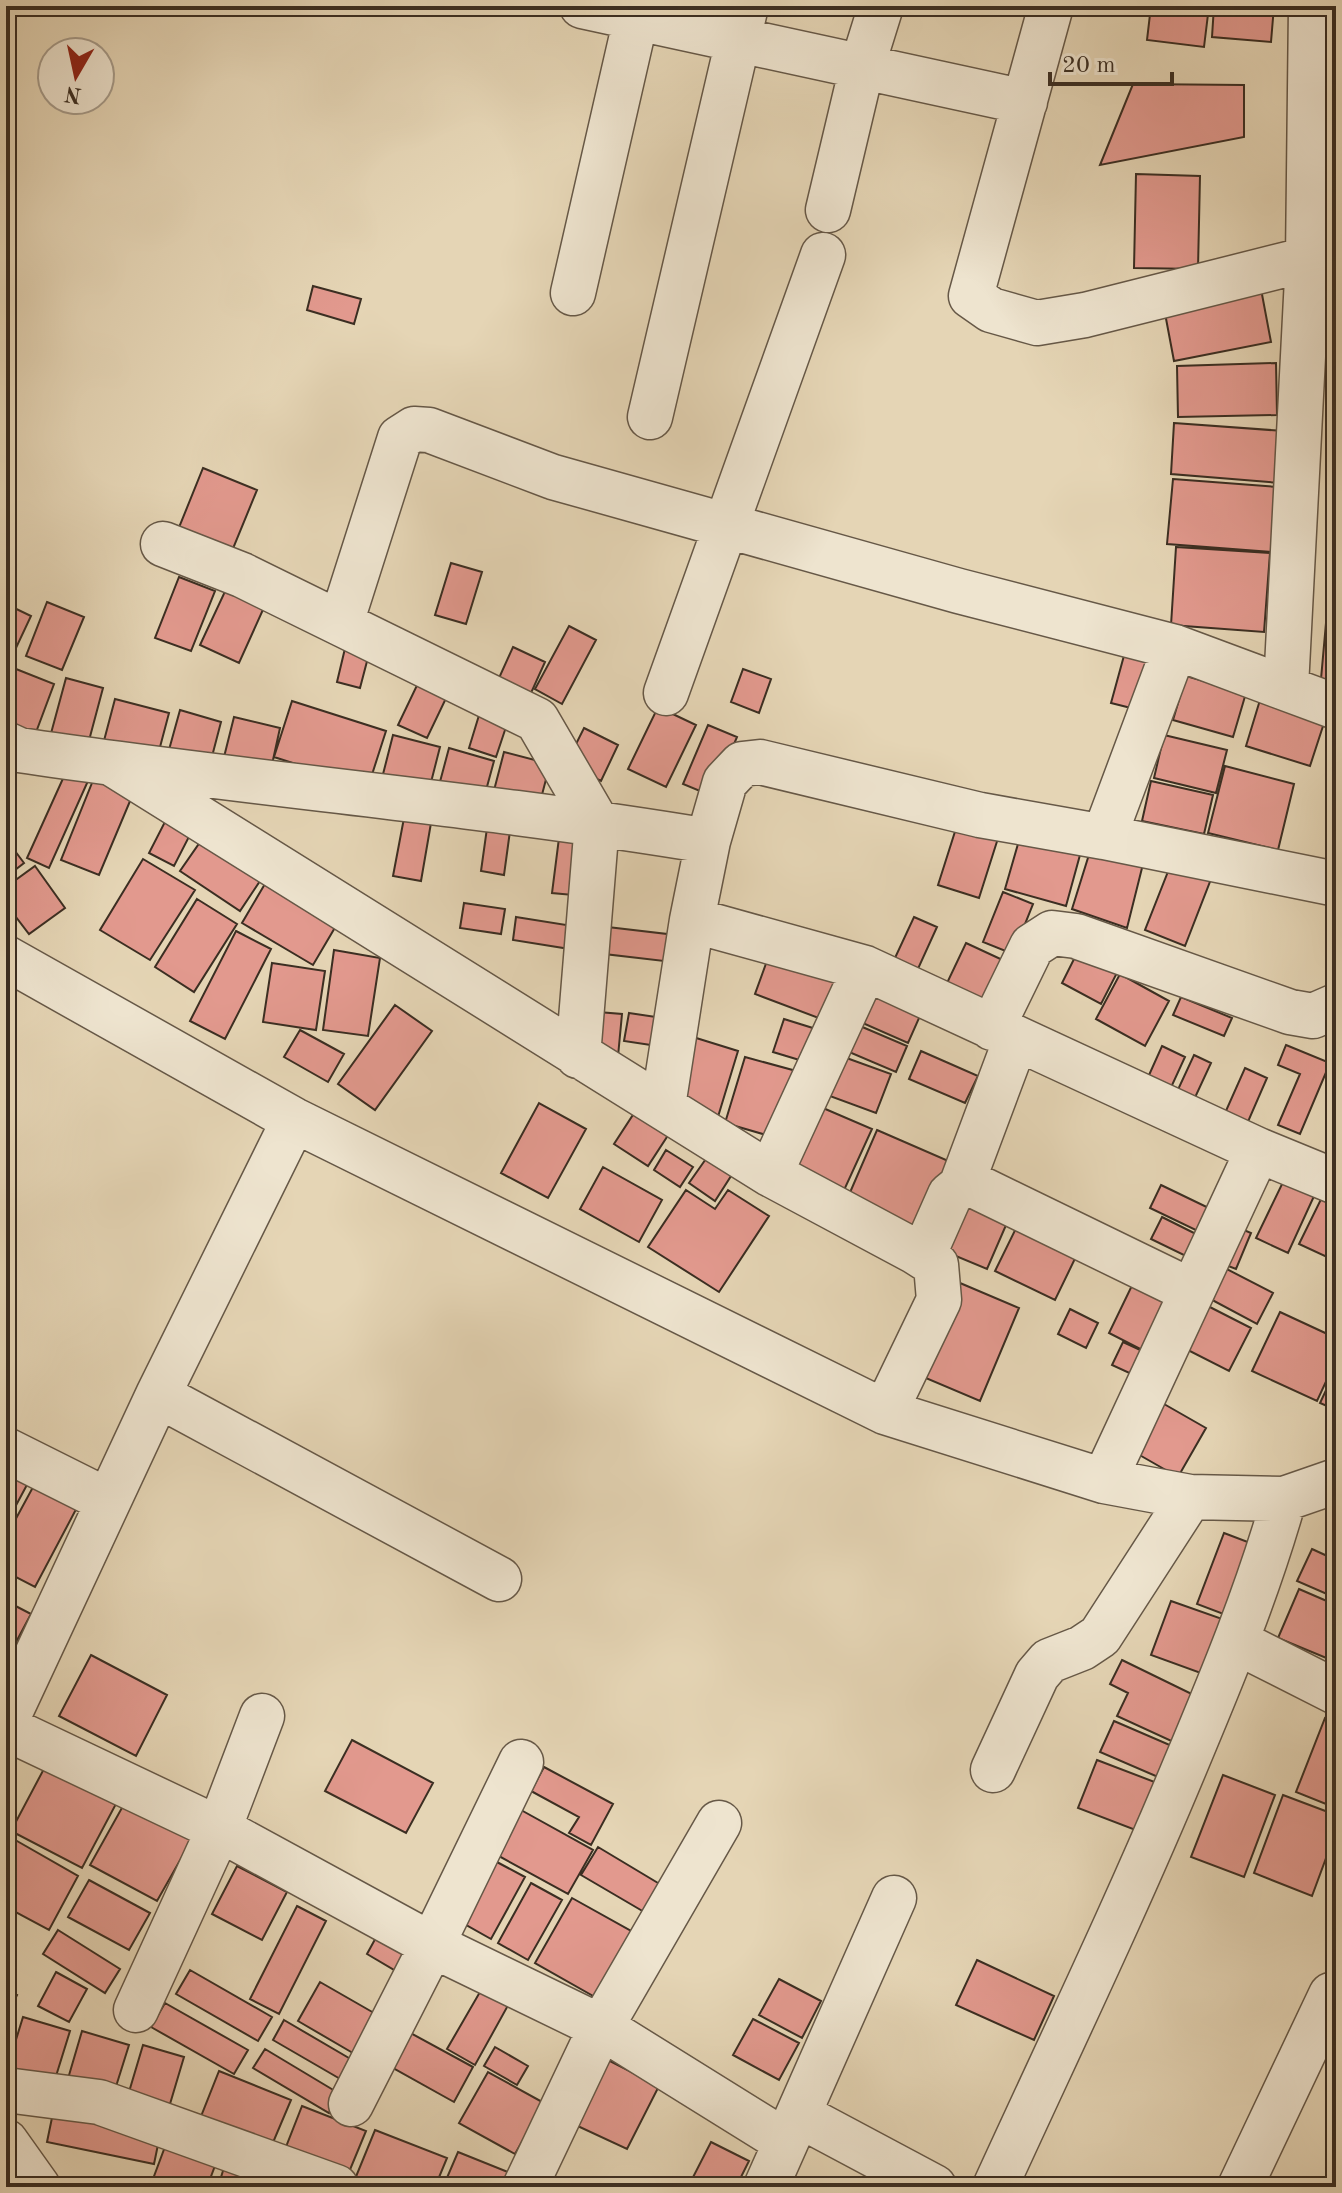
<svg xmlns="http://www.w3.org/2000/svg" width="1342" height="2193" font-family="'Old Standard TT',serif">
<style>
.building{fill:#e2998e;stroke:#3b2e22;stroke-width:2}
.lines{fill:none;stroke-linecap:round;stroke-linejoin:round}
.minor-casing{stroke:#665847;stroke-width:47}
.minor{stroke:#eee4cf;stroke-width:44}
</style>
<rect width="100%" height="100%" fill="#e5d5b5"/>
<filter id="stains"><feTurbulence type="fractalNoise" baseFrequency=".0025" numOctaves="4"/><feColorMatrix values="0 0 0 0 .2 0 0 0 0 .09 0 0 0 0 .02 0 0 0 .5 -.17"/></filter>
<radialGradient id="worn" r=".72"><stop offset=".6" stop-color="#630" stop-opacity="0"/><stop offset="1" stop-color="#630" stop-opacity=".3"/></radialGradient>
<path class="building" d="M1151,6H1209L1204,47L1147,40Z
M1214,6H1274L1271,42L1212,37Z
M1133,84L1244,85V137L1100,165Z
M1326,95L1336,96V127H1325Z
M1324,133H1336V197H1323Z
M1136,174L1200,176L1198,269L1134,268Z
M1332,206H1336V262H1330Z
M313,286L361,299L354,324L307,310Z
M1261,289L1271,342L1174,361L1164,308Z
M1334,335H1336V399H1333Z
M1276,363L1277,415L1178,417L1177,366Z
M1332,404H1336V478H1330Z
M1174,423L1284,431L1280,483L1171,474Z
M203,468L257,490L232,551L178,530Z
M1173,479L1278,487L1273,552L1167,544Z
M1176,547L1270,553L1264,632L1171,625Z
M451,563L482,572L466,624L435,615Z
M179,577L215,591L191,651L155,638Z
M228,585L266,603L239,663L200,645Z
M47,602L84,617L62,670L26,656Z
M6,604L31,616L8,665L6,664Z
M1326,623H1336V680L1321,679Z
M569,626L596,640L562,704L535,689Z
M347,640L371,646L360,688L337,682Z
M1128,641L1152,647L1135,709L1111,703Z
M513,647L545,662L531,693L499,678Z
M16,669L54,684L32,743L6,733V694Z
M743,669L771,679L759,713L731,702Z
M1186,676L1246,693L1233,737L1173,720Z
M66,678L103,688L87,748L50,737Z
M420,679L449,692L427,738L398,725Z
M115,699L169,713L155,766L101,752Z
M1260,700L1325,720L1310,766L1246,746Z
M292,701L386,731L368,787L274,757Z
M658,707L696,725L666,787L628,769Z
M180,710L221,722L209,768L167,757Z
M480,712L508,721L496,757L469,748Z
M234,717L280,728L271,769L224,757Z
M708,725L737,737L712,796L683,784Z
M584,728L618,745L601,781L566,764Z
M393,735L440,747L428,794L381,782Z
M1164,735L1227,750L1216,793L1154,778Z
M449,748L494,761L482,805L437,793Z
M504,752L550,764L538,810L492,798Z
M70,763L92,772L49,868L27,858Z
M1225,766L1294,784L1278,850L1208,833Z
M94,778L133,794L99,875L61,860Z
M1151,781L1213,795L1204,834L1142,821Z
M170,812L195,825L174,866L149,853Z
M404,818L431,823L421,881L393,876Z
M959,819L1000,832L979,898L938,885Z
M487,828L510,831L504,875L481,871Z
M560,830L581,832L573,895L552,893Z
M1022,830L1083,844L1066,906L1005,889Z
M205,835L264,875L240,911L180,871Z
M6,839L24,863L6,877Z
M1092,845L1145,856L1127,928L1072,909Z
M143,859L195,890L150,960L100,930Z
M1171,864L1211,879L1185,946L1145,930Z
M35,866L65,908L29,934L6,904V887Z
M269,877L340,919L313,965L242,923Z
M1003,892L1033,904L1013,954L983,942Z
M197,899L237,924L194,992L155,967Z
M464,903L505,909L501,934L460,928Z
M516,917L579,927L576,950L513,940Z
M914,917L937,927L917,971L894,960Z
M599,926L684,936L681,963L596,953Z
M236,931L271,949L225,1039L190,1021Z
M966,943L1007,962L987,1003L947,983Z
M1081,945L1121,965L1101,1004L1062,983Z
M772,947L842,974L824,1020L755,994Z
M334,950L380,958L368,1036L323,1030Z
M272,963L325,971L316,1030L263,1022Z
M1120,974L1169,1001L1145,1046L1096,1019Z
M864,983L923,1009L908,1043L849,1017Z
M1181,997L1232,1018L1224,1036L1173,1015Z
M395,1005L432,1031L375,1110L338,1084Z
M598,1012L622,1014L617,1067L593,1065Z
M629,1013L676,1020L671,1048L624,1041Z
M784,1019L816,1029L806,1062L773,1052Z
M853,1023L907,1046L896,1072L842,1049Z
M300,1030L344,1054L328,1082L284,1057Z
M693,1037L738,1051L717,1120L671,1106Z
M1286,1045L1330,1063L1300,1134L1278,1125L1300,1074L1278,1065Z
M1162,1046L1185,1057L1168,1094L1145,1084Z
M921,1051L978,1076L965,1103L909,1079Z
M1194,1055L1211,1063L1192,1104L1175,1096Z
M841,1056L891,1074L876,1113L827,1095Z
M745,1057L800,1072L780,1139L725,1123Z
M1245,1068L1267,1078L1247,1124L1225,1113Z
M642,1101L676,1123L648,1166L614,1144Z
M539,1103L586,1129L548,1198L501,1173Z
M816,1105L872,1129L840,1199L785,1175Z
M877,1130L953,1163L921,1236L845,1204Z
M715,1146L740,1162L715,1201L689,1183Z
M666,1150L693,1167L680,1187L654,1170Z
M603,1167L662,1200L639,1242L580,1209Z
M1284,1180L1315,1194L1288,1253L1256,1238Z
M1161,1185L1215,1211L1204,1234L1150,1208Z
M1328,1185L1336,1189V1240L1327,1257L1299,1244Z
M964,1189L1013,1209L987,1269L939,1249Z
M686,1190L715,1209L728,1190L769,1216L719,1292L648,1247Z
M1024,1212L1084,1240L1055,1300L995,1271Z
M1162,1217L1204,1238L1194,1260L1151,1239Z
M1230,1224L1251,1233L1236,1269L1215,1261Z
M1217,1264L1273,1293L1257,1324L1201,1294Z
M1139,1271L1181,1292L1150,1354L1109,1333Z
M960,1283L1019,1308L980,1401L921,1376Z
M1198,1301L1251,1328L1229,1371L1176,1344Z
M1070,1309L1098,1323L1086,1348L1058,1334Z
M1280,1312L1336,1338V1360L1317,1401L1252,1371Z
M1123,1342L1149,1354L1138,1377L1112,1365Z
M1336,1369V1410L1320,1403Z
M1157,1400L1206,1428L1178,1477L1129,1449Z
M36,1468L6,1524V1470Z
M39,1476L82,1498L35,1587L6,1572V1537Z
M1224,1533L1261,1547L1234,1618L1197,1604Z
M1312,1549L1336,1560V1598L1297,1581Z
M1299,1589L1336,1605V1662L1278,1638Z
M6,1601L31,1614L6,1661Z
M1171,1601L1228,1621L1209,1676L1151,1655Z
M91,1655L167,1695L136,1756L59,1716Z
M1122,1660L1202,1699L1180,1745L1117,1716L1128,1693L1110,1684Z
M1325,1718L1336,1722V1808L1296,1792Z
M1114,1721L1179,1749L1165,1780L1100,1752Z
M352,1740L433,1783L406,1833L325,1791Z
M1097,1760L1165,1786L1146,1834L1078,1808Z
M46,1765L117,1802L82,1868L11,1831Z
M544,1767L613,1804L591,1845L569,1833L579,1817L531,1791Z
M1223,1775L1275,1795L1244,1877L1191,1857Z
M1283,1795L1336,1815V1831L1312,1896L1254,1873Z
M128,1797L195,1834L157,1901L90,1865Z
M521,1810L593,1850L568,1894L497,1855Z
M10,1837L78,1876L49,1930L6,1907V1844Z
M598,1847L668,1889L651,1916L581,1875Z
M495,1861L525,1877L491,1939L461,1922Z
M237,1866L287,1892L262,1940L212,1914Z
M89,1880L150,1913L129,1950L68,1917Z
M531,1883L562,1900L528,1960L498,1943Z
M572,1898L640,1936L602,2001L535,1963Z
M297,1906L326,1921L279,2014L250,1999Z
M58,1930L120,1969L105,1993L43,1954Z
M379,1932L409,1948L396,1971L367,1954Z
M977,1960L1054,1996L1034,2040L956,2005Z
M190,1970L272,2017L258,2041L176,1994Z
M56,1972L87,1989L69,2022L38,2006Z
M779,1979L821,2001L802,2038L759,2015Z
M320,1982L381,2017L358,2056L298,2021Z
M484,1985L511,2000L475,2065L447,2049Z
M6,1990L17,1995L6,2018Z
M165,2003L248,2050L234,2074L151,2027Z
M23,2017L70,2031L52,2089L6,2072Z
M753,2019L799,2043L779,2080L733,2055Z
M284,2020L354,2061L342,2080L273,2040Z
M405,2030L473,2067L454,2102L386,2064Z
M82,2031L129,2045L113,2096L67,2082Z
M143,2045L184,2057L167,2114L126,2102Z
M495,2047L528,2066L517,2085L484,2066Z
M265,2049L340,2094L329,2113L253,2068Z
M606,2059L659,2086L627,2149L569,2122Z
M219,2071L291,2100L269,2152L198,2124Z
M488,2072L544,2103L515,2154L459,2123Z
M302,2106L366,2131L347,2177L284,2152Z
M54,2108L161,2130L154,2164L47,2142Z
M375,2130L447,2158L435,2187H374L355,2179Z
M169,2136L219,2155L207,2187H150Z
M711,2142L749,2161L736,2187H688Z
M458,2152L518,2176L514,2187H443Z
M226,2161L304,2187H218Z"/>
<g class="lines">
<g class="minor-casing">
<path id="minor" d="M582,6L1025,102
M1051,6L971,296L991,310L1037,323L1085,315L1308,259
M828,210L862,67L881,6
M573,293L636,18
M650,417L746,6
M163,544L242,575L537,720L597,823L578,1056
M341,623L400,438L414,429L429,430L553,477L959,591L1175,647L1336,707
M1286,687L1308,259L1311,6
M666,693L823,255
M6,744L19,750C248,784 479,803 708,841
M113,764L770,1174L914,1251L936,1265L939,1300L885,1412
M1104,837L1175,647
M692,920L865,968L1258,1150L1336,1182
M6,958L294,1120L885,1412L1104,1481L1190,1497L1284,1499L1336,1481
M992,1028L1032,946L1052,933L1076,936L1290,1012L1313,1016L1336,1006
M663,1106L692,920L708,841L725,782L742,764L760,762L980,815L1104,837L1336,884
M770,1174L865,968
M961,1186L1016,1039
M923,1256L950,1195L961,1186L973,1185L1191,1291
M158,1395L499,1579
M6,1450L108,1501
M1104,1481L1258,1150
M1237,1642L1336,1692
M6,1721L158,1395L294,1120
M6,1728L219,1829L432,1945L601,2027L786,2142
M993,1770L1037,1675L1049,1661L1082,1648L1100,1636L1190,1497
M136,2010L219,1829L262,1716
M6,2090L99,2102L336,2187
M351,2104L432,1945L521,1762
M799,2115L934,2187
M6,2142L38,2187
M525,2187L601,2027L719,1823
M766,2187L894,1898
M995,2187C1059,2047 1126,1908 1185,1766C1222,1678 1258,1591 1284,1499
M1240,2187L1331,1995"/>
</g>
<use href="#minor" class="minor"/>
</g>
<rect width="1342" height="2193" fill="none" stroke="#e5d5b5" stroke-width="32"/>
<rect x="8" y="8" width="1326" height="2177" fill="none" stroke="#3b2e22" stroke-width="4"/>
<rect x="16" y="16" width="1310" height="2161" fill="none" stroke="#3b2e22" stroke-width="2"/>
<g transform="translate(76 76) rotate(189)"><circle r="38" fill="#eee4cf" stroke="#a69b8a" stroke-width="2"/>
<path d="M0-6L14 30L0 20L-14 30Z" fill="#8f2418"/>
<text y="-12" font-size="22" font-weight="bold" text-anchor="middle" fill="#3b2e22">N</text>
</g>
<path d="M1050 72v12h122v-12" fill="none" stroke="#3b2e22" stroke-width="4"/>
<text x="1062" y="72" font-size="24" fill="#3b2e22" stroke="#eee4cf" stroke-width="6" paint-order="stroke">20 m</text>
<rect width="100%" height="100%" filter="url(#stains)"/>
<rect width="100%" height="100%" fill="url(#worn)"/>
</svg>
